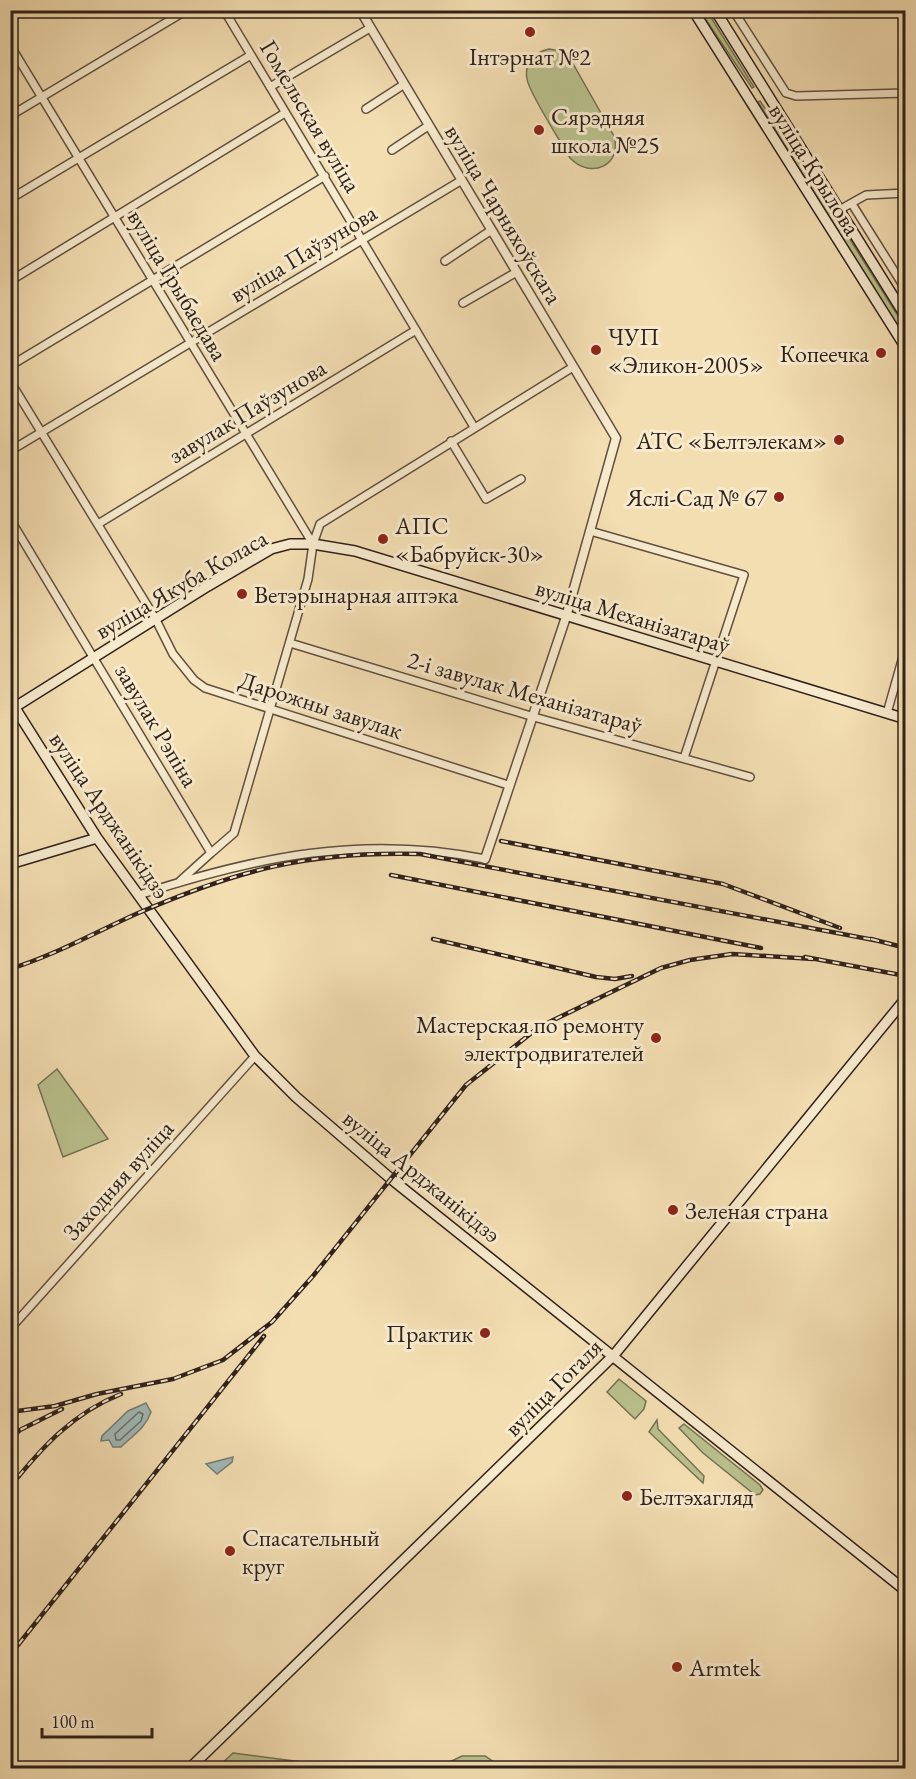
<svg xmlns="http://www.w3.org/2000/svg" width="916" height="1779" font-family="'EB Garamond',serif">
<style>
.green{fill:#b9c18d;stroke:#747154;stroke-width:1.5}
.water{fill:#a0b9b7;stroke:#737c79;stroke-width:1.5}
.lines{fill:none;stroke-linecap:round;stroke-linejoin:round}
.shore{stroke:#686d69;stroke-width:1.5}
.minor-casing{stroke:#615041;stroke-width:10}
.tertiary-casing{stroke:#615041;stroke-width:11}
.secondary-casing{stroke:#30211b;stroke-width:12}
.minor{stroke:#f7eacd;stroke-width:7}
.tertiary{stroke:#f7eacd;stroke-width:8}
.secondary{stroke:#f7eacd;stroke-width:9}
.rail-casing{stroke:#30211b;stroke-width:4.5}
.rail{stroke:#f7eacd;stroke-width:2;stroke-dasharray:7;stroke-linecap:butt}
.poi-dot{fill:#8f2418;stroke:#f7eacd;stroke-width:2}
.labels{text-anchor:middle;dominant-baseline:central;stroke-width:6;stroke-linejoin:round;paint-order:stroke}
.poi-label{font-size:24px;fill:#30211b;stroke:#f7eacd;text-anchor:start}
.street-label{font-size:24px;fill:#30211b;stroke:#f7eacd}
</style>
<rect width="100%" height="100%" fill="#f3deb2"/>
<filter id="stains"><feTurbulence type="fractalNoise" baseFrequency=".00333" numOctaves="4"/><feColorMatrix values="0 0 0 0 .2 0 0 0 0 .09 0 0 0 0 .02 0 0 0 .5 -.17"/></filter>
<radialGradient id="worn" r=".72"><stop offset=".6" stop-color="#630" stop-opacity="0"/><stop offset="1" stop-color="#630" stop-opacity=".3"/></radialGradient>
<path class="green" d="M700,11H707L754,87L752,88Z
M549,49L561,51L572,62L614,136C623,165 591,180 570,158C561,142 529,93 527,79C524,63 535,52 549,49Z
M760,101L797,155L905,327V339L758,102Z
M57,1069L108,1139L63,1157L38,1085Z
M619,1379L646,1401L644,1409L635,1419L607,1392Z
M657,1420L658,1429L704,1476L703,1483L649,1432Z
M684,1424L760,1485L763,1490L760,1494L755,1495L703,1453L679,1428Z
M233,1753L349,1768H217Z
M462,1756H485L503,1768H437Z"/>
<path class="water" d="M146,1403L151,1412C145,1429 133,1435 121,1447H113L109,1440L101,1441L102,1436L128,1411Z
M233,1457L232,1462L217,1474L206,1464Z"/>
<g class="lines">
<path class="shore" d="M139,1412L143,1414L141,1421L120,1440H116L115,1434Z"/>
<g class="minor-casing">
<path id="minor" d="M224,10L474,427
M733,10L786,93L796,96L906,93
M733,12L772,10
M10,45L313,544
M270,87L370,28
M366,109L403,85
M10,116L187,10
M392,150L428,126
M10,199L251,55
M852,204L906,290
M839,210L866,195L906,193
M445,261L490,231
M10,281L285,113
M463,303L515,273
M10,366L325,176
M10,381L155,618L173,654L194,680L205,688L508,785
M451,441L486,499L521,479
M10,451L462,180
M10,519L211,853L180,881
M98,524L416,330
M590,531L744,575L684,758
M290,643L534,717L750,777
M887,713L906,646
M211,853L234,833L308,579L313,544L320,524L573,367
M139,895C255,857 363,834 485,859
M10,1329L255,1056"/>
</g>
<g class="tertiary-casing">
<path id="tertiary" d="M360,10L616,438L566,617L485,859"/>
</g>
<g class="secondary-casing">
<path id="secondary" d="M693,10L906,348
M715,10L906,317
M10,700L97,838L255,1056L296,1097L390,1178L906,1591
M15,707L208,586L271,549L290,544H313L355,551L906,719
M10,864L97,838
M190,1768L614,1355L906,998"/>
</g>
<use href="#minor" class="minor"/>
<use href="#tertiary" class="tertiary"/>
<use href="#secondary" class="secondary"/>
<g class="rail-casing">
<path id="rail" d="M501,841L723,884L840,928
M391,875L761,948
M433,939L596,977L615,979L632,976
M871,939L906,948
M805,957L906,976
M10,969C55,955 94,933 136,914C237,870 309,851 420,854L879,941
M10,1412L55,1406L97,1394L173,1379L223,1360L272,1322L313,1276L466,1085L539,1027L661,968L690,960L732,954L813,959
M10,1439L20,1430L62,1409
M10,1487C42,1447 73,1413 121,1394
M10,1655L264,1336"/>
</g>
<use href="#rail" class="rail"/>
</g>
<g class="poi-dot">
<circle cx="530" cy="32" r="6"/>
<circle cx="539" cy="130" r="6"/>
<circle cx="596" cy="350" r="6"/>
<circle cx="881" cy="353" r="6"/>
<circle cx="839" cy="440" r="6"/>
<circle cx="779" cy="497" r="6"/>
<circle cx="383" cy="539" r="6"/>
<circle cx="242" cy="594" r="6"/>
<circle cx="656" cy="1038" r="6"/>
<circle cx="673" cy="1210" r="6"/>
<circle cx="485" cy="1333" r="6"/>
<circle cx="627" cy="1496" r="6"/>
<circle cx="230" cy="1551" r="6"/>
<circle cx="677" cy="1667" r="6"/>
</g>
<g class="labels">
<g class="poi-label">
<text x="530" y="56" text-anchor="middle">Інтэрнат №2</text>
<text x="551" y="116">Сярэдняя<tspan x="551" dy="28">школа №25</tspan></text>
<text x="608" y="336">ЧУП<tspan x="608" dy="28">«Эликон-2005»</tspan></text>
<text x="869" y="353" text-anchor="end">Копеечка</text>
<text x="827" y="440" text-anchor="end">АТС «Белтэлекам»</text>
<text x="767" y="497" text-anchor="end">Яслі-Сад № 67</text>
<text x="395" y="525">АПС<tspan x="395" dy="28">«Бабруйск-30»</tspan></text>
<text x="254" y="594">Ветэрынарная аптэка</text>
<text x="644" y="1024" text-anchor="end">Мастерская по ремонту<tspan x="644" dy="28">электродвигателей</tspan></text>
<text x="685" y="1210">Зеленая страна</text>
<text x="473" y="1333" text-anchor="end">Практик</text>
<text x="639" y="1496">Белтэхагляд</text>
<text x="242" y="1537">Спасательный<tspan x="242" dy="28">круг</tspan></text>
<text x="689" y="1667">Armtek</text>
</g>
<g class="street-label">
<text transform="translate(311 116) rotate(59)">Гомельская вуліца</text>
<text transform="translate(815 169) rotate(58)">вуліца Крылова</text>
<text transform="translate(504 214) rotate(59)">вуліца Чарняхоўскага</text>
<text transform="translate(303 253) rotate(-31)">вуліца Паўзунова</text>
<text transform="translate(178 285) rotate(59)">вуліца Грыбаедава</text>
<text transform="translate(247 411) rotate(-31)">завулак Паўзунова</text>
<text transform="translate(181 584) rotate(-30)">вуліца Якуба Коласа</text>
<text transform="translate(633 616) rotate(17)">вуліца Механізатараў</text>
<text transform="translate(525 692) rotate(16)">2-і завулак Механізатараў</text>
<text transform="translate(321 705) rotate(18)">Дарожны завулак</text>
<text transform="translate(157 725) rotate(59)">завулак Рэпіна</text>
<text transform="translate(110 815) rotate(56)">вуліца Арджанікідзэ</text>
<text transform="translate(422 1176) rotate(39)">вуліца Арджанікідзэ</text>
<text transform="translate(118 1180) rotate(-48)">Заходняя вуліца</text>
<text transform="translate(553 1387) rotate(-45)">вуліца Гогаля</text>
</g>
</g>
<rect width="916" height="1779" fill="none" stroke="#f3deb2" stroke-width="36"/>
<rect x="12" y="12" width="892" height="1755" fill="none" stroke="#30211b" stroke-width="3"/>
<rect x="18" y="18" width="880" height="1743" fill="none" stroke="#30211b" stroke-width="1.5"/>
<path d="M42 1728v9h110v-9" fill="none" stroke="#30211b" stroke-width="3"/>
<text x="51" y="1728" font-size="18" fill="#30211b" stroke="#f7eacd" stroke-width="4.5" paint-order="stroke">100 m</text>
<rect width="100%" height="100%" filter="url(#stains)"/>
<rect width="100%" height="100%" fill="url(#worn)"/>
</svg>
